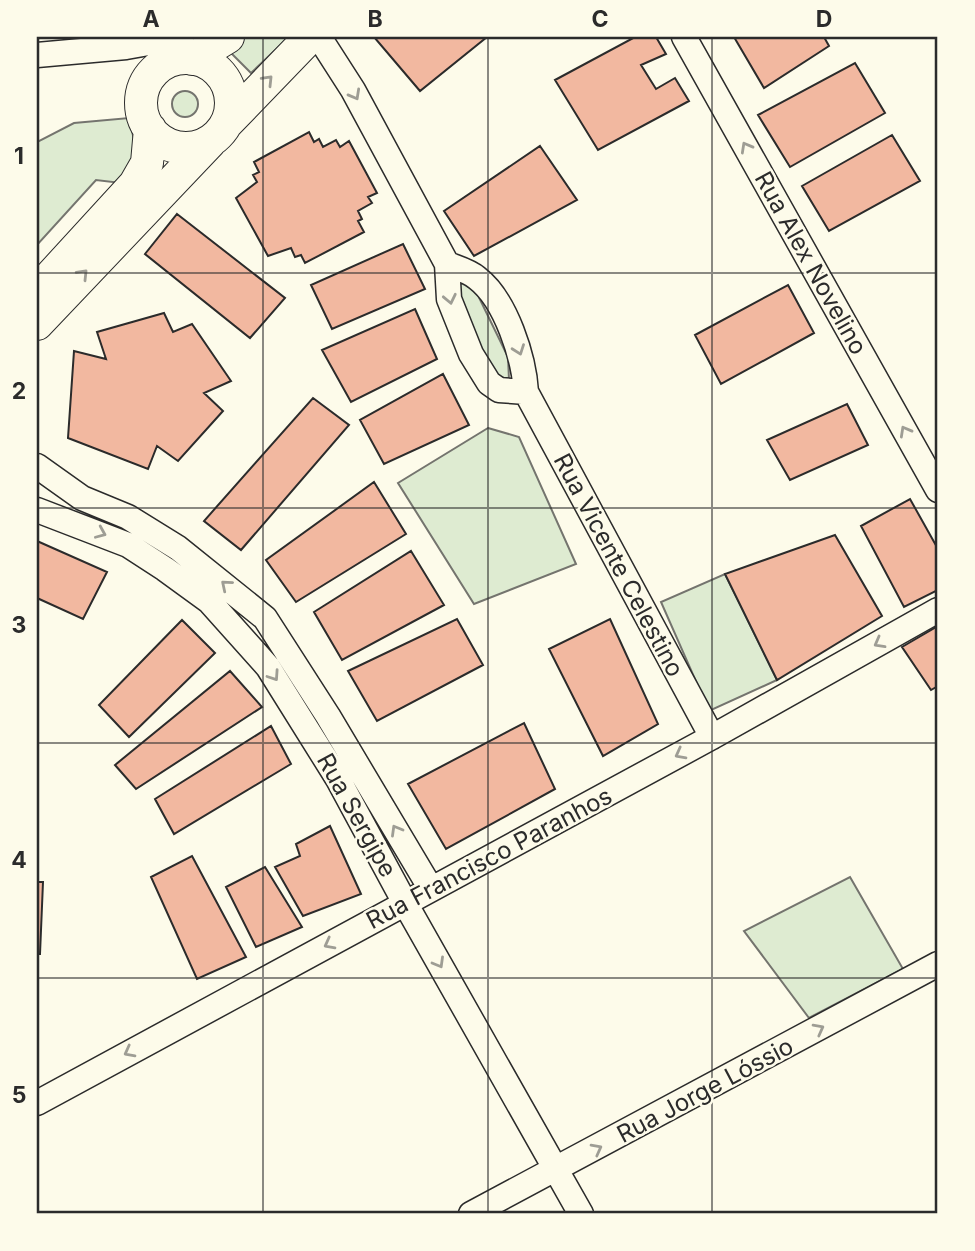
<svg xmlns="http://www.w3.org/2000/svg" width="975" height="1251" font-family="Inter,sans-serif">
<style>
.green{fill:#deebd1;stroke:#74746e;stroke-width:2}
.building{fill:#f2b8a0;stroke:#2b2b2b;stroke-width:2}
.lines{fill:none;stroke-linecap:round;stroke-linejoin:round}
.minor-casing{stroke:#2b2b2b;stroke-width:27}
.major-casing{stroke:#2b2b2b;stroke-width:34}
.minor{stroke:#fdfbea;stroke-width:24}
.major{stroke:#fdfbea;stroke-width:32}
.oneway{stroke:#9e9d94}
.grid{fill:none;stroke:#2b2b2b;stroke-width:2;stroke-opacity:0.55}
.labels{text-anchor:middle;dominant-baseline:central;stroke-width:5;stroke-linejoin:round;paint-order:stroke}
.street-label{font-size:24px;fill:#2b2b2b;stroke:#fdfbea}
.neatline{fill:none;stroke:#2b2b2b;stroke-width:2.5}
.grid-label{font-size:23px;text-anchor:middle;font-weight:bold;fill:#2b2b2b}
</style>
<rect width="100%" height="100%" fill="#fdfbea"/>
<path class="green" d="M241,37H289L251,73L225,47Z
M172 104a13 13 0 1 1 26 0a13 13 0 1 1-26 0Z
M129,118L137,153L121,183L96,180L37,245V142L74,123Z
M471,281L508,357L509,380L494,374L459,304L456,282Z
M488,428L519,437L576,564L474,604L398,483Z
M725,574L777,680L709,711L661,602Z
M850,877L903,969L809,1018L744,931Z"/>
<path class="building" d="M374,37H487L420,91Z
M635,37H656L666,54L641,65L656,89L675,78L689,101L598,150L555,80Z
M734,37H824L829,46L764,88Z
M855,63L885,113L790,167L758,115Z
M309,132L314,142L319,139L323,147L336,140L340,147L349,141L377,193L368,197L372,203L358,211L362,219L358,221L364,232L305,263L301,255L295,257L291,248L268,256L236,198L257,182L253,175L259,172L254,162Z
M892,135L920,181L829,231L802,186Z
M540,146L577,200L474,256L444,211Z
M177,214L285,298L250,338L145,254Z
M403,244L425,289L332,329L311,285Z
M788,285L814,333L721,384L695,335Z
M415,309L437,359L351,402L322,350Z
M164,313L173,332L192,324L231,381L204,393L223,411L178,461L157,446L148,469L68,438L74,351L106,359L97,332Z
M443,374L469,425L384,464L360,420Z
M313,398L349,425L241,550L204,521Z
M847,404L868,445L790,480L767,440Z
M374,482L406,534L296,602L266,560Z
M910,499L938,549V590L904,607L861,526Z
M835,535L882,616L777,680L725,574Z
M37,541L107,572L83,619L37,598Z
M411,551L444,605L342,660L314,612Z
M457,619L483,665L377,721L348,671Z
M610,619L658,724L603,756L549,649Z
M182,620L215,653L129,737L99,705Z
M938,626V686L931,690L902,647Z
M230,671L262,707L136,789L115,765Z
M524,723L555,789L446,849L408,784Z
M271,726L291,764L174,834L155,799Z
M330,826L361,894L303,916L275,867L300,856L296,844Z
M192,856L246,957L197,979L151,877Z
M265,867L302,927L256,947L226,887Z
M37,882H43L40,954H37Z"/>
<g class="lines">
<g class="minor-casing">
<path id="minor" d="M319,37L353,90L447,264L449,299L471,354L489,383L499,390L526,392
M684,37L938,490
M37,55L126,47L182,37
M447,264C457,268 469,271 477,278C506,300 524,358 526,392L712,737
M37,466L82,498L128,517L178,548L265,618L328,716L431,889
M37,510L128,545L165,569L209,601L268,667L338,779L405,903L581,1214
M37,1103L712,737L938,610
M471,1214L938,964"/>
</g>
<g class="major-casing">
<path id="major" d="M141 103a45 45 0 1 1 90 0a45 45 0 1 1-90 0Z
M192,59L228,37
M226,124L310,37
M37,291L135,184L147,163L150,129
M37,324L210,142"/>
</g>
<use href="#minor" class="minor"/>
<use href="#major" class="major"/>
</g>
<defs><path id="oneway-chevron" d="M-2-3.5L2.5 0L-2 3.5" fill="none" stroke-width="1.6" stroke-linecap="round" stroke-linejoin="round" transform="scale(1.75)"/></defs>
<g class="oneway">
<use href="#oneway-chevron" transform="translate(268 80) rotate(-46)"/>
<use href="#oneway-chevron" transform="translate(355 95) rotate(61)"/>
<use href="#oneway-chevron" transform="translate(746 147) rotate(-119)"/>
<use href="#oneway-chevron" transform="translate(83 274) rotate(-46)"/>
<use href="#oneway-chevron" transform="translate(450 299) rotate(78)"/>
<use href="#oneway-chevron" transform="translate(519 350) rotate(70)"/>
<use href="#oneway-chevron" transform="translate(905 431) rotate(-119)"/>
<use href="#oneway-chevron" transform="translate(101 533) rotate(23)"/>
<use href="#oneway-chevron" transform="translate(226 585) rotate(-140)"/>
<use href="#oneway-chevron" transform="translate(879 643) rotate(151)"/>
<use href="#oneway-chevron" transform="translate(274 676) rotate(56)"/>
<use href="#oneway-chevron" transform="translate(680 754) rotate(152)"/>
<use href="#oneway-chevron" transform="translate(396 830) rotate(-120)"/>
<use href="#oneway-chevron" transform="translate(329 944) rotate(152)"/>
<use href="#oneway-chevron" transform="translate(439 963) rotate(60)"/>
<use href="#oneway-chevron" transform="translate(819 1029) rotate(-28)"/>
<use href="#oneway-chevron" transform="translate(129 1052) rotate(152)"/>
<use href="#oneway-chevron" transform="translate(597 1149) rotate(-28)"/>
</g>
<path class="grid" d="M263,37V1214M488,37V1214M712,37V1214M37,273H938M37,508H938M37,743H938M37,978H938"/>
<g class="labels">
<g class="street-label">
<text transform="translate(811 263) rotate(61)">Rua Alex Novelino</text>
<text transform="translate(619 565) rotate(62)">Rua Vicente Celestino</text>
<text transform="translate(357 815) rotate(61)">Rua Sergipe</text>
<text transform="translate(489 858) rotate(-28)">Rua Francisco Paranhos</text>
<text transform="translate(705 1090) rotate(-28)">Rua Jorge Lóssio</text>
</g>
</g>
<rect width="975" height="1251" fill="none" stroke="#fdfbea" stroke-width="77"/>
<rect x="38" y="38" width="898" height="1174" class="neatline"/>
<g class="grid-label">
<text x="151" y="27">A</text>
<text x="375" y="27">B</text>
<text x="600" y="27">C</text>
<text x="824" y="27">D</text>
<text x="19" y="164">1</text>
<text x="19" y="399">2</text>
<text x="19" y="633">3</text>
<text x="19" y="868">4</text>
<text x="19" y="1103">5</text>
</g>
</svg>
